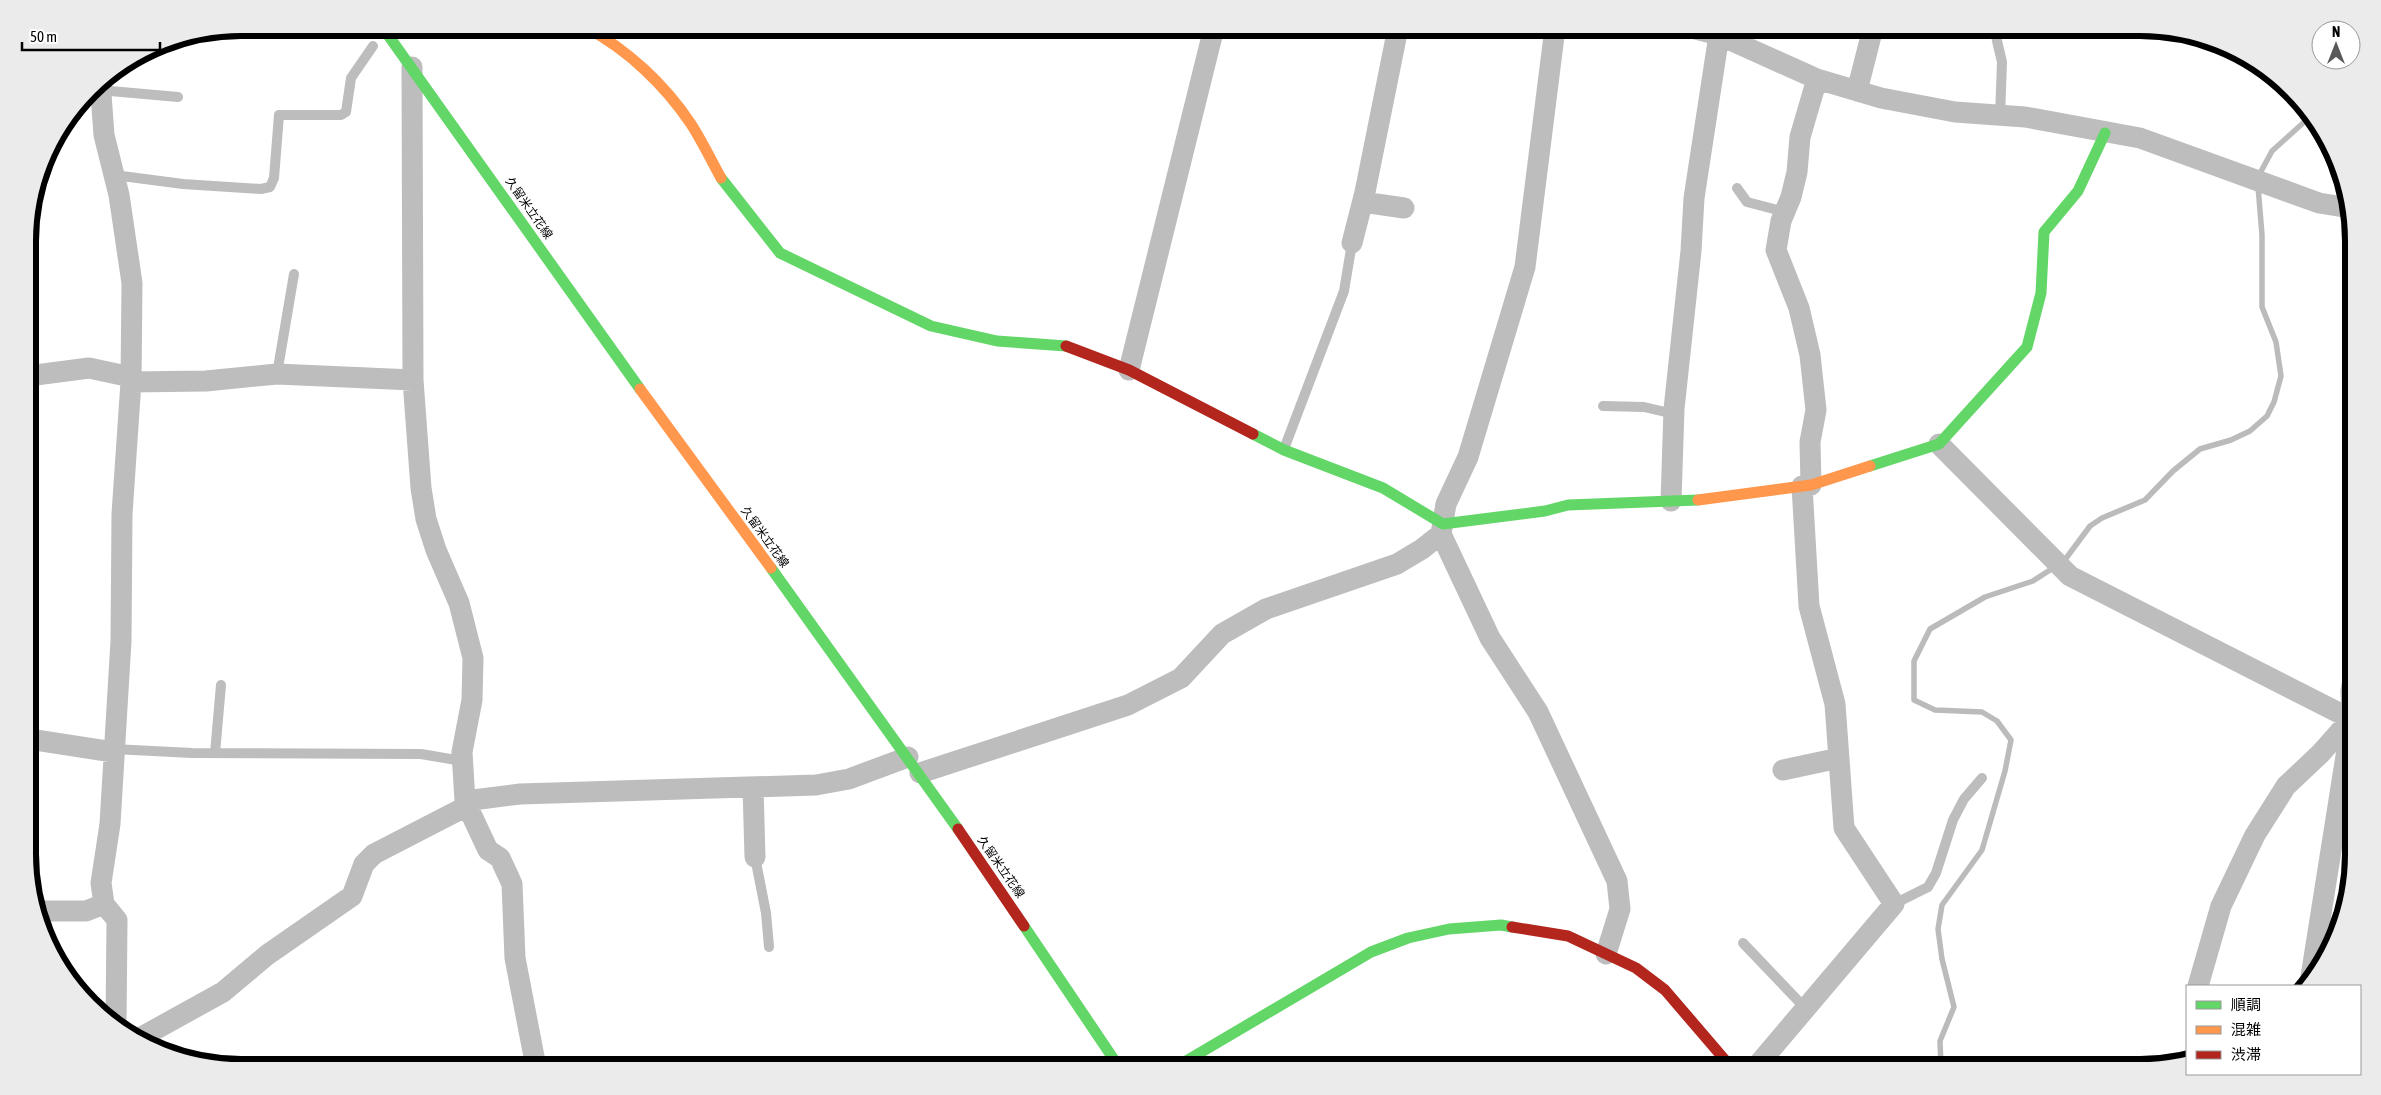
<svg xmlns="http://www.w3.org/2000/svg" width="2381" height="1095" font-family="'Asap Condensed','Noto Sans JP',sans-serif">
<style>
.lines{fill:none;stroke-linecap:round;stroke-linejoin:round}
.stream{stroke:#bbb;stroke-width:5.5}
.lane{stroke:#bdbdbd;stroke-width:10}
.street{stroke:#bdbdbd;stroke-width:21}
.fast{stroke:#63d668;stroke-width:11}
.slow{stroke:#ff974d;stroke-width:11}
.jam{stroke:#b3261e;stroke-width:11}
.labels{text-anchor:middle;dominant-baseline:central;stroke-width:4.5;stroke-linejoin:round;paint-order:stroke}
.street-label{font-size:12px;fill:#000;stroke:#fff}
.rim{fill:none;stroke:#000;stroke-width:6}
</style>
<rect width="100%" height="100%" fill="#fff"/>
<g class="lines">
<path class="stream" d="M2258,177L2272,151L2312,115
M1941,1067L1940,1041L1954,1007L1942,959L1938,929L1942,905L1982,850L2005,771L2011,740L1997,721L1982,712L1935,710L1914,700V661L1930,629L1985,597L2033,581L2064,561L2090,526L2102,518L2145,500L2173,471L2200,449L2231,440L2250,431L2267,416L2274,402L2281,376L2276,342L2262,307V235L2258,186"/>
<path class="lane" d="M1994,28L2002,62L2000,116
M99,90L178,97
M114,175L183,184L261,189L270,187L274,178L279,115H341L346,112L351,78L373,46
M1737,188L1747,202L1785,212
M277,374L294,274
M1603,406L1644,407L1674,414
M1284,449L1344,291L1352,243
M113,749L192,753L421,754L462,761
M215,753L221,685
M755,857L766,913L769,947
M1894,904L1928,887L1936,873L1953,820L1964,799L1982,778
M1743,943L1806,1009"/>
<path class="street" d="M1555,28L1525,267L1468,457L1446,504L1441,534L1490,638L1538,712L1617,881L1620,909L1606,954
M1692,28L1719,35L1817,79L1881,98L1955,112L2025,117L2140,138L2319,203L2350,208
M412,67L413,380L421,488L426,519L436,550L459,603L473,658L472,700L462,752L465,801L488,850L500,858L512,884L515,958L536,1067
M97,84L101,94L104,135L119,195L132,283L131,382L122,514L121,641L110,824L101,883L104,904L117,920L116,1026
M1857,91L1873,28
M1363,202L1404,208
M1352,243L1365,192L1398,28
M1129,370L1214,28
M28,376L89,368L131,377
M131,382L206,381L277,374L413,380
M1939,444L2070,576L2353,720
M1811,485L1810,442L1816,410L1810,355L1799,308L1776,250L1781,221L1791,197L1797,172L1800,137L1817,79
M1671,501L1674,409L1691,251L1694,198L1719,35
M29,739L113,752
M1783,770L1839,758
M920,773L1128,705L1181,678L1222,634L1266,609L1397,564L1422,549L1441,534
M753,787L755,857
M465,801L520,794L816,785L849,779L908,757
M37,911H86L104,904
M2310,983L2352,718L2351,691L2353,680
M2198,986L2221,906L2255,835L2286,786L2320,754L2352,718
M138,1039L223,992L267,955L352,896L364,864L374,854L467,806
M1756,1067L1894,904L1844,828L1835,704L1809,606L1802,486"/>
<path class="fast" d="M383,28L640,389
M721,178L780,253L931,326L997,341L1066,346
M1253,434L1284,450L1383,488L1443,524L1545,511L1568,505L1698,500
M1870,466L1939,444L2027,347L2041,293L2044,232L2078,191L2105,133
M771,568L958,829
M1024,926L1119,1067
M1176,1067L1371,952L1408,938L1449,929L1501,925L1512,927"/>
<path class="slow" d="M587,28C628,50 665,85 691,124C702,141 711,160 721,178
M640,389L771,568
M1698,500L1811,485L1870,466"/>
<path class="jam" d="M1066,346L1129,370L1253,434
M958,829L1024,926
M1512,927L1568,936L1636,968L1665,990L1731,1067"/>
</g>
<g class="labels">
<g class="street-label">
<text transform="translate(529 208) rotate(55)">久留米立花線</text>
<text transform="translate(765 537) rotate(54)">久留米立花線</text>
<text transform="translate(1001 867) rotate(55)">久留米立花線</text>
</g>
</g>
<path d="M0 0H2381V1095H0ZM241 36H2140A205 205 0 0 1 2345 241V854A205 205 0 0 1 2140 1059H241A205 205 0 0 1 36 854V241A205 205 0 0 1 241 36Z" fill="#ebebeb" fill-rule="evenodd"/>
<path class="rim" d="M241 36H2140A205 205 0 0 1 2345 241V854A205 205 0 0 1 2140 1059H241A205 205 0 0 1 36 854V241A205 205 0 0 1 241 36Z"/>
<rect x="2186" y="985" width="175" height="90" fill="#ffffff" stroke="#999999"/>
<rect x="2196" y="1001" width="25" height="8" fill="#63d668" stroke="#999999"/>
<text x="2231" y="1010" font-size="15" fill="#000000">順調</text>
<rect x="2196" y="1026" width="25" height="8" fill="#ff974d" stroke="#999999"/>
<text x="2231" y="1035" font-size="15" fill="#000000">混雑</text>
<rect x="2196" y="1051" width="25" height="8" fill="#b3261e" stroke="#999999"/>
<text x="2231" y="1060" font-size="15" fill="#000000">渋滞</text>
<g transform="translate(2336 45)"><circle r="24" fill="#ffffff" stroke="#999999"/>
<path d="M0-4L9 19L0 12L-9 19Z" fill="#595959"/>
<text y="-8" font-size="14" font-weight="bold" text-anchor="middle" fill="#000000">N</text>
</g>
<path d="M22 42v8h138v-8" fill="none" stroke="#000000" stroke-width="2.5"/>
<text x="30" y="42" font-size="15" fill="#000000" stroke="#ffffff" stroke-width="4" paint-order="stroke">50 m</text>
</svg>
